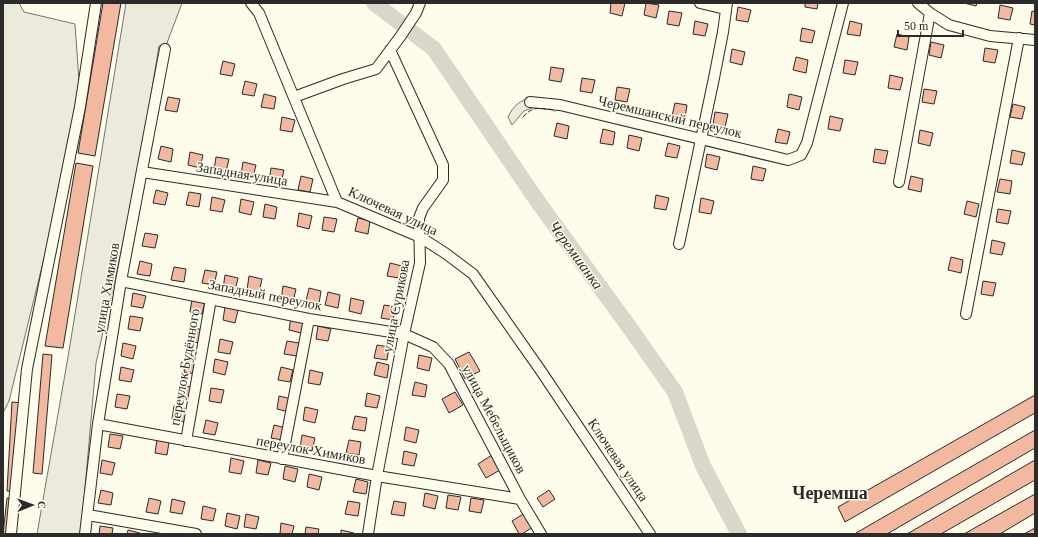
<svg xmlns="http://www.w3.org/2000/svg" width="1038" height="537" font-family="'Times New Roman',serif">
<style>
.green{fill:#ecebdb;stroke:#74746e}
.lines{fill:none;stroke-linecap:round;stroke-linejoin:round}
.river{stroke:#d8d7c9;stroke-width:16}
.building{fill:#f2b8a0;stroke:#2b2b2b}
.minor-casing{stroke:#2b2b2b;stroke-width:12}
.minor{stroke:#fdfbea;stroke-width:10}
.fence{stroke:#2b2b2b;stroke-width:1;stroke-dasharray:5 2;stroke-linecap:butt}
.labels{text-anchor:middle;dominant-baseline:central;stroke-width:3;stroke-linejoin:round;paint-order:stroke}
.street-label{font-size:14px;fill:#2b2b2b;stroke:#fdfbea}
.water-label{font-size:15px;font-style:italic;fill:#2b2b2b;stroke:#fdfbea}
.district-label{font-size:18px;font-weight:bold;fill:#2b2b2b;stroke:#fdfbea}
</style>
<rect width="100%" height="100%" fill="#fdfbea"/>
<path class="green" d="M3,3H19L24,12L75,24L79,81L75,132L9,401L3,413Z
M126,3H182L167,43L159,46L136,186L96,363L81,534H37L68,357Z
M531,98H543L549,99L539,105L524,111L512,125L508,117C513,106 520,100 531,98Z"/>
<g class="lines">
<path class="river" d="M374,3L434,49L538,202L627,324L675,392L703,466L739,534"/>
</g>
<path class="building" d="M103,3H121L95,156L78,153Z
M611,3H625L622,16L610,13Z
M646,3L659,5L656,18L644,15Z
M805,3H818L817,9L805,7Z
M964,3H977L976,6Z
M1000,5L1013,8L1010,20L998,18Z
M738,7L751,10L748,22L736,20Z
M669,11L682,13L679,26L667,24Z
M1032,11L1035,12V25L1030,24Z
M695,21L708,24L705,36L693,34Z
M850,21L862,24L860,36L847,34Z
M802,28L815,31L812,43L800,41Z
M897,34L909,37L907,50L894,47Z
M931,42L944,45L941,58L929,55Z
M985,48L998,50L995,63L983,61Z
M732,49L745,52L742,65L730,62Z
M796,57L808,60L806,73L793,70Z
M845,60L858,62L855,75L843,73Z
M223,61L235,64L232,76L220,74Z
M551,67L564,69L561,82L549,80Z
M890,75L903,78L900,90L888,88Z
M582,78L595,80L592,93L580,91Z
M245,81L257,84L254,96L242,94Z
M617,87L630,89L627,102L615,100Z
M924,89L937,91L934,104L922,102Z
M264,94L276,97L274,109L261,107Z
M789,94L802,97L799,110L787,107Z
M168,97L180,99L177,112L165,110Z
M675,103L687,105L685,118L672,116Z
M1013,104L1025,107L1022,119L1010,117Z
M715,112L728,114L725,127L713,125Z
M830,116L843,119L840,131L828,129Z
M282,117L295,120L292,132L280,130Z
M557,123L569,126L567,139L554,136Z
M603,129L615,132L613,145L600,143Z
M778,129L790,132L787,144L775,142Z
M920,130L933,133L930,146L918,143Z
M629,135L642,138L639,151L627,148Z
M668,143L680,146L677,158L665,156Z
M161,146L173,149L171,162L158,159Z
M875,149L888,151L885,164L873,162Z
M1012,150L1025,153L1022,165L1010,163Z
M190,152L203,155L200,168L188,165Z
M707,154L720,157L717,170L705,167Z
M216,157L229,159L226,172L214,170Z
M243,162L256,165L253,177L241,175Z
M76,163L93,166L63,348L45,346Z
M753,166L766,169L763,181L751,179Z
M271,168L284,170L281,183L269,181Z
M301,176L313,179L310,192L298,190Z
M911,176L923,179L921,192L908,189Z
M1000,179L1012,181L1010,194L997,192Z
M156,190L168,193L165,205L153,203Z
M189,192L201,194L199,207L186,205Z
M656,195L669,198L666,210L654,208Z
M212,197L225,200L222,212L210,210Z
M701,198L714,201L711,214L699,212Z
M241,199L254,202L251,215L239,212Z
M967,201L979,204L976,217L964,214Z
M265,204L277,207L275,219L263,217Z
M998,209L1011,211L1008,224L996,222Z
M299,213L312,216L309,229L297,226Z
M324,217L337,219L334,232L322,230Z
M358,218L370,221L368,234L355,231Z
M145,233L158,235L155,248L142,246Z
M992,240L1005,243L1002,255L990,253Z
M951,257L963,260L961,273L948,270Z
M140,261L152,264L150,276L137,274Z
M390,263L402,266L399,278L387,276Z
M174,267L186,269L184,282L171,280Z
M205,270L217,272L214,285L202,283Z
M225,275L238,278L235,291L223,289Z
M249,276L262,279L259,292L247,290Z
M983,281L996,283L993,296L981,294Z
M283,286L296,289L293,302L281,300Z
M309,288L321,291L319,304L306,301Z
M328,292L340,295L338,308L325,305Z
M133,293L146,296L143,308L131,306Z
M351,298L364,301L361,314L349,311Z
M192,299L205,302L202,314L190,312Z
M384,305L396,307L393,320L381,318Z
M225,307L238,310L235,323L223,320Z
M130,316L143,318L140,331L128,329Z
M291,317L304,320L301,333L289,330Z
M318,326L331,329L328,341L316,339Z
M190,327L203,330L200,343L188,341Z
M220,339L233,342L230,354L218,352Z
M287,341L299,343L297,356L284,354Z
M123,343L136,346L133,359L121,356Z
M377,345L389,347L387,360L374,358Z
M469,352L480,371L465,379L455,359Z
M43,354L52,355L42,474L33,473Z
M419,355L432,358L429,371L417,368Z
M186,358L199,361L196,374L184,372Z
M215,359L228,362L225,375L213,372Z
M377,362L389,365L387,378L374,375Z
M121,367L134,370L131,382L119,380Z
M281,367L293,370L290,382L278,380Z
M310,370L323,373L320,385L308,383Z
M415,382L427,385L425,397L412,395Z
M180,385L192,387L190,400L177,398Z
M211,388L224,390L221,403L209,401Z
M455,392L463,405L449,413L442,399Z
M367,393L380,396L377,408L365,406Z
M117,394L130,396L127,409L115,407Z
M1035,395V413L845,522L838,507Z
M279,396L292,399L289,412L277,409Z
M12,402L22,403L17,492L7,491Z
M174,406L187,409L184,422L172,419Z
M305,407L318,410L315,423L303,420Z
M355,416L367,418L365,431L352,429Z
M206,420L218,423L215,435L203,433Z
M274,425L286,428L283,440L271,438Z
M406,427L419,430L416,443L404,440Z
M1035,430V448L887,534H857L856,533Z
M110,434L123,436L120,449L108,447Z
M302,435L315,438L312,451L300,448Z
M157,439L169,442L167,455L155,453Z
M349,440L361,442L359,455L346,453Z
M404,451L417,454L414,466L402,464Z
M492,455L500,470L486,478L478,464Z
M231,458L244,461L241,474L229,472Z
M102,460L115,463L112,475L100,473Z
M258,460L271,463L268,475L256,473Z
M1035,460V480L941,534H907Z
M285,466L298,469L295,482L283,479Z
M309,474L322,477L319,490L307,487Z
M356,479L368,482L366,494L353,492Z
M101,490L113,493L111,505L98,503Z
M549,490L555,499L543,507L537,498Z
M425,493L438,496L435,509L423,506Z
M1035,494V513L1000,534H964Z
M448,495L461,497L458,510L446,508Z
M7,498L17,499L13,534H3Z
M149,498L161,501L158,514L146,512Z
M471,498L484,500L481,513L469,511Z
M172,499L185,502L182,514L170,512Z
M348,501L360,503L358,516L345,514Z
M394,501L406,503L404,516L391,514Z
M203,506L216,509L213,521L201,519Z
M227,513L240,516L237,529L225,526Z
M525,513L533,527L522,534H519L512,521Z
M246,514L259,517L256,529L244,527Z
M281,523L294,526L292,534H280Z
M100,526L113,528L112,534H99Z
M306,527L319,529L318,534H305Z
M1035,528V534H1024Z
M128,530L140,533V534H127Z
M341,530L354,533V534H341Z"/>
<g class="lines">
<g class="minor-casing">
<path id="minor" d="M251,3L259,13L337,202L420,237L445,253L473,274L541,371L650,534
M700,3L725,9
M918,3L930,13L949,25L990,36L1035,40
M294,97L343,79L376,69L400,37L416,13L420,3
M530,102L560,105L788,160L801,155L807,143L843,3
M142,172L337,202
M899,182L930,13
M679,244L714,78L723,32L727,3
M121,281L309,319L404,334L433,347L449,364L520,499L541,534
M966,314L1019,38
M98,424L377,476L520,499
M186,441L211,299
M282,459L309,319
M88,515L196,534
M11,534L27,369L80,107L96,3
M85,534L98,424L121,281L165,49
M368,534L377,476L404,334L420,263L419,218L423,208L443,180V165L390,50"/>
</g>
<use href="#minor" class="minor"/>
<path class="fence" d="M523,117C530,109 536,107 546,109C550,109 552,109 555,112"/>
</g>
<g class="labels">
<g class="street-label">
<text transform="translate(670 117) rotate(13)">Черемшанский переулок</text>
<text transform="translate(242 174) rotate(9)">Западная улица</text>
<text transform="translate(393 211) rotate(25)">Ключевая улица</text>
<text transform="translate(107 288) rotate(-80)">улица Химиков</text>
<text transform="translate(265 295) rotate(11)">Западный переулок</text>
<text transform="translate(396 306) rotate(-79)">улица Сурикова</text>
<text transform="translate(185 367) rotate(-80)">переулок Будённого</text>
<text transform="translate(494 419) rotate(62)">улица Мебельщиков</text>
<text transform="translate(311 450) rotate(10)">переулок Химиков</text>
<text transform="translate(618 460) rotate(56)">Ключевая улица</text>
</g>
<g class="water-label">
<text transform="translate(576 255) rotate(54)">Черемшанка</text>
</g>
<g class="district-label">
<text x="830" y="493">Черемша</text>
</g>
</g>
<rect width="1038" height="537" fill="none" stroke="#2b2b2b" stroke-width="8"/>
<g transform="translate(32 505) rotate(89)" stroke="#fdfbea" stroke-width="3" paint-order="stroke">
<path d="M0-3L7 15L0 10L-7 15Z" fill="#2b2b2b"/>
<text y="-6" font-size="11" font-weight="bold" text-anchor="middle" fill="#2b2b2b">С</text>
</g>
<path d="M898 30v6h65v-6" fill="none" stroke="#2b2b2b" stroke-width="2"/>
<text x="904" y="30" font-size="12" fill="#2b2b2b" stroke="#fdfbea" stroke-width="3" paint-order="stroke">50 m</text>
</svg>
